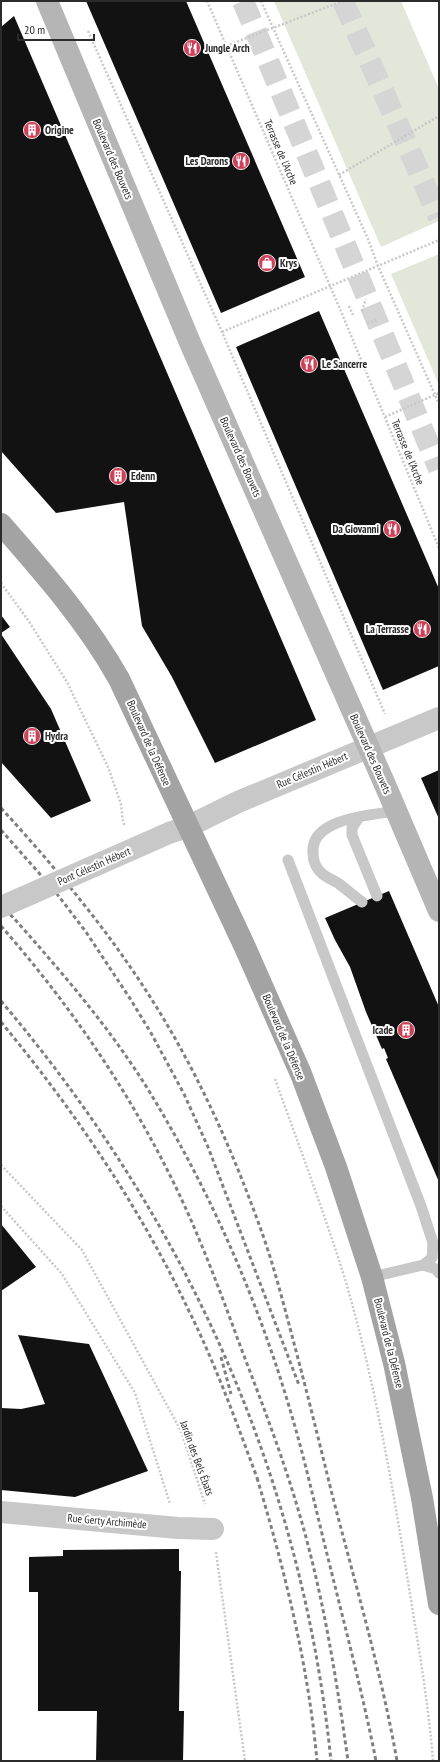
<svg xmlns="http://www.w3.org/2000/svg" width="440" height="1762" font-family="'PT Sans Narrow',sans-serif">
<style>
.green{fill:#e3e7da}
.building{fill:#121212}
.lines{fill:none;stroke-linecap:round;stroke-linejoin:round}
.motorway-tunnel{stroke:#d5d5d5;stroke-width:22;stroke-dasharray:22 11;stroke-linecap:butt}
.path{stroke:#c8c8c8;stroke-width:2.5;stroke-dasharray:2 2;stroke-linecap:butt}
.service{stroke:#c8c8c8;stroke-width:11}
.minor{stroke:#c8c8c8;stroke-width:22}
.secondary{stroke:#b5b5b5;stroke-width:22}
.primary{stroke:#a3a3a3;stroke-width:22}
.rail{stroke:#808080;stroke-width:3;stroke-dasharray:4 3;stroke-linecap:butt}
.minor-bridge{stroke:#c8c8c8;stroke-width:22}
.labels{text-anchor:middle;dominant-baseline:central;stroke-width:4;stroke-linejoin:round;paint-order:stroke}
.poi-label{font-size:11px;font-weight:bold;fill:#2b2b2b;stroke:#fff;text-anchor:start}
.street-label{font-size:11px;fill:#2b2b2b;stroke:#fff}
</style>
<rect width="100%" height="100%" fill="#fff"/>
<path class="green" d="M274,1H401L439,89V221L381,247Z
M439,254V385L391,274Z"/>
<path class="building" d="M86,1H186L305,277L221,313Z
M14,16L316,720L215,763L172,677L142,626L124,502L56,513L1,451V27Z
M319,311L439,589V666L383,690L236,347Z
M1,615L10,627L1,633Z
M1,634L51,709L91,801L51,818L1,762Z
M439,770V819L421,778Z
M389,891L439,1007V1182L386,1059L388,1058L384,1048L382,1049L366,1012L350,967L335,940L325,918Z
M1,1224L36,1267L1,1291Z
M18,1335L89,1344L148,1471L75,1497L1,1490V1408L21,1409L45,1404Z
M179,1549V1571H181L179,1711H184L183,1761H96L97,1711H38V1592H29V1557L63,1556V1550Z"/>
<g class="lines">
<path class="motorway-tunnel" d="M243,1L439,469
M343,1L439,217"/>
<path class="path" d="M207,1L340,309L439,548
M261,1L368,239L378,266L439,404
M88,31L222,332L385,714
M226,46L343,1
M339,175L439,116
M349,306L353,315
M362,311L366,299
M367,323L377,320
M222,332L439,240
M385,417L439,393
M1,583L28,620L67,682L108,767L121,804L123,822L125,826
M275,1079C299,1146 324,1212 345,1279C373,1374 390,1472 406,1569C416,1633 428,1697 433,1761
M1,1165L82,1250L181,1431L205,1504
M1,1206L62,1274L135,1393L170,1504
M216,1552L245,1761"/>
<path class="service" d="M359,817L352,828V835L377,896
M288,860L421,1206L433,1243L432,1258L423,1265L372,1277
M362,902C354,896 346,889 338,883C331,879 322,876 318,869C314,864 313,858 313,852C311,818 372,815 396,811
M423,1265L436,1269L439,1273"/>
<path class="minor" d="M101,863L169,833L187,827L238,802L439,718
M1,1512L178,1528L213,1529"/>
<path class="secondary" d="M47,1L191,345L386,787L439,911"/>
<path class="primary" d="M1,524C44,573 87,622 119,679L244,945L301,1074L336,1167L372,1277L394,1363L422,1498L439,1604"/>
<path class="rail" d="M1,808C53,865 103,924 145,989C194,1064 231,1146 261,1230C273,1263 282,1298 291,1332C305,1384 318,1437 331,1490C354,1580 381,1670 397,1761
M1,830L54,890L86,932L131,1000L151,1033L184,1094L208,1147L299,1385
M1,904C54,963 107,1023 149,1091C210,1191 258,1300 291,1413C306,1463 317,1515 330,1566C346,1631 363,1695 376,1761
M1,926C80,1016 147,1118 194,1227C211,1267 226,1307 241,1348C264,1408 287,1468 304,1530C325,1606 337,1683 348,1761
M1,1001C186,1219 302,1475 331,1761
M1,1022C74,1110 139,1206 188,1309C216,1365 237,1424 259,1483
M221,1357L231,1394
M257,1478C285,1571 308,1664 317,1761"/>
<path class="minor-bridge" d="M1,907L101,863"/>
</g>
<defs>
<g id="restaurant-disc" transform="scale(0.9)"><circle r="9.5" fill="#ce4158" stroke="#fff"/><path d="M-5-6h1v4h1v-4h1v4h1v-4h1v5L-1.5 .5V6h-2V.5L-5-1ZM5-6V6H3V1.5H1.5Q1.5-4 5-6Z" fill="#fff"/></g>
<g id="building-disc" transform="scale(0.9)"><circle r="9.5" fill="#ce4158" stroke="#fff"/><path d="M-4-6H4V6H1V3H-1V6H-4ZM-2.5-4.3h1.7v1.8h-1.7ZM.8-4.3h1.7v1.8H.8ZM-2.5-1h1.7V.8h-1.7ZM.8-1h1.7V.8H.8Z" fill="#fff"/></g>
<g id="shop-disc" transform="scale(0.9)"><circle r="9.5" fill="#ce4158" stroke="#fff"/><path d="M-5-2.5h2.3a2.7 3.5 0 0 1 5.4 0H5L5.5 6h-11ZM-1.5-2.5h3a1.5 2.3 0 0 0-3 0Z" fill="#fff"/></g>
</defs>
<g fill-rule="evenodd">
<use href="#restaurant-disc" x="192" y="48"/>
<use href="#building-disc" x="32" y="130"/>
<use href="#restaurant-disc" x="241" y="161"/>
<use href="#shop-disc" x="267" y="263"/>
<use href="#restaurant-disc" x="309" y="364"/>
<use href="#building-disc" x="118" y="476"/>
<use href="#restaurant-disc" x="392" y="529"/>
<use href="#restaurant-disc" x="422" y="629"/>
<use href="#building-disc" x="32" y="736"/>
<use href="#building-disc" x="406" y="1030"/>
</g>
<g class="labels">
<g class="poi-label">
<text x="205" y="48">Jungle Arch</text>
<text x="45" y="130">Origine</text>
<text x="228" y="161" text-anchor="end">Les Darons</text>
<text x="280" y="263">Krys</text>
<text x="322" y="364">Le Sancerre</text>
<text x="131" y="476">Edenn</text>
<text x="379" y="529" text-anchor="end">Da Giovanni</text>
<text x="409" y="629" text-anchor="end">La Terrasse</text>
<text x="45" y="736">Hydra</text>
<text x="393" y="1030" text-anchor="end">Icade</text>
</g>
<g class="street-label">
<text transform="translate(281 152) rotate(67)">Terrasse de l'Arche</text>
<text transform="translate(113 159) rotate(67)">Boulevard des Bouvets</text>
<text transform="translate(408 452) rotate(68)">Terrasse de l'Arche</text>
<text transform="translate(241 457) rotate(66)">Boulevard des Bouvets</text>
<text transform="translate(149 743) rotate(66)">Boulevard de la Défense</text>
<text transform="translate(371 754) rotate(66)">Boulevard des Bouvets</text>
<text transform="translate(312 770) rotate(-23)">Rue Célestin Hébert</text>
<text transform="translate(94 866) rotate(-24)">Pont Célestin Hébert</text>
<text transform="translate(284 1037) rotate(67)">Boulevard de la Défense</text>
<text transform="translate(389 1343) rotate(76)">Boulevard de la Défense</text>
<text transform="translate(197 1458) rotate(70)">Jardin des Bels Ébats</text>
<text transform="translate(107 1521) rotate(5)">Rue Gerty Archimède</text>
</g>
</g>
<rect width="440" height="1762" fill="none" stroke="#2b2b2b" stroke-width="4"/>
<path d="M18 34v6h76v-6" fill="none" stroke="#2b2b2b" stroke-width="2"/>
<text x="24" y="34" font-size="12" fill="#2b2b2b" stroke="#ffffff" stroke-width="3" paint-order="stroke">20 m</text>
</svg>
